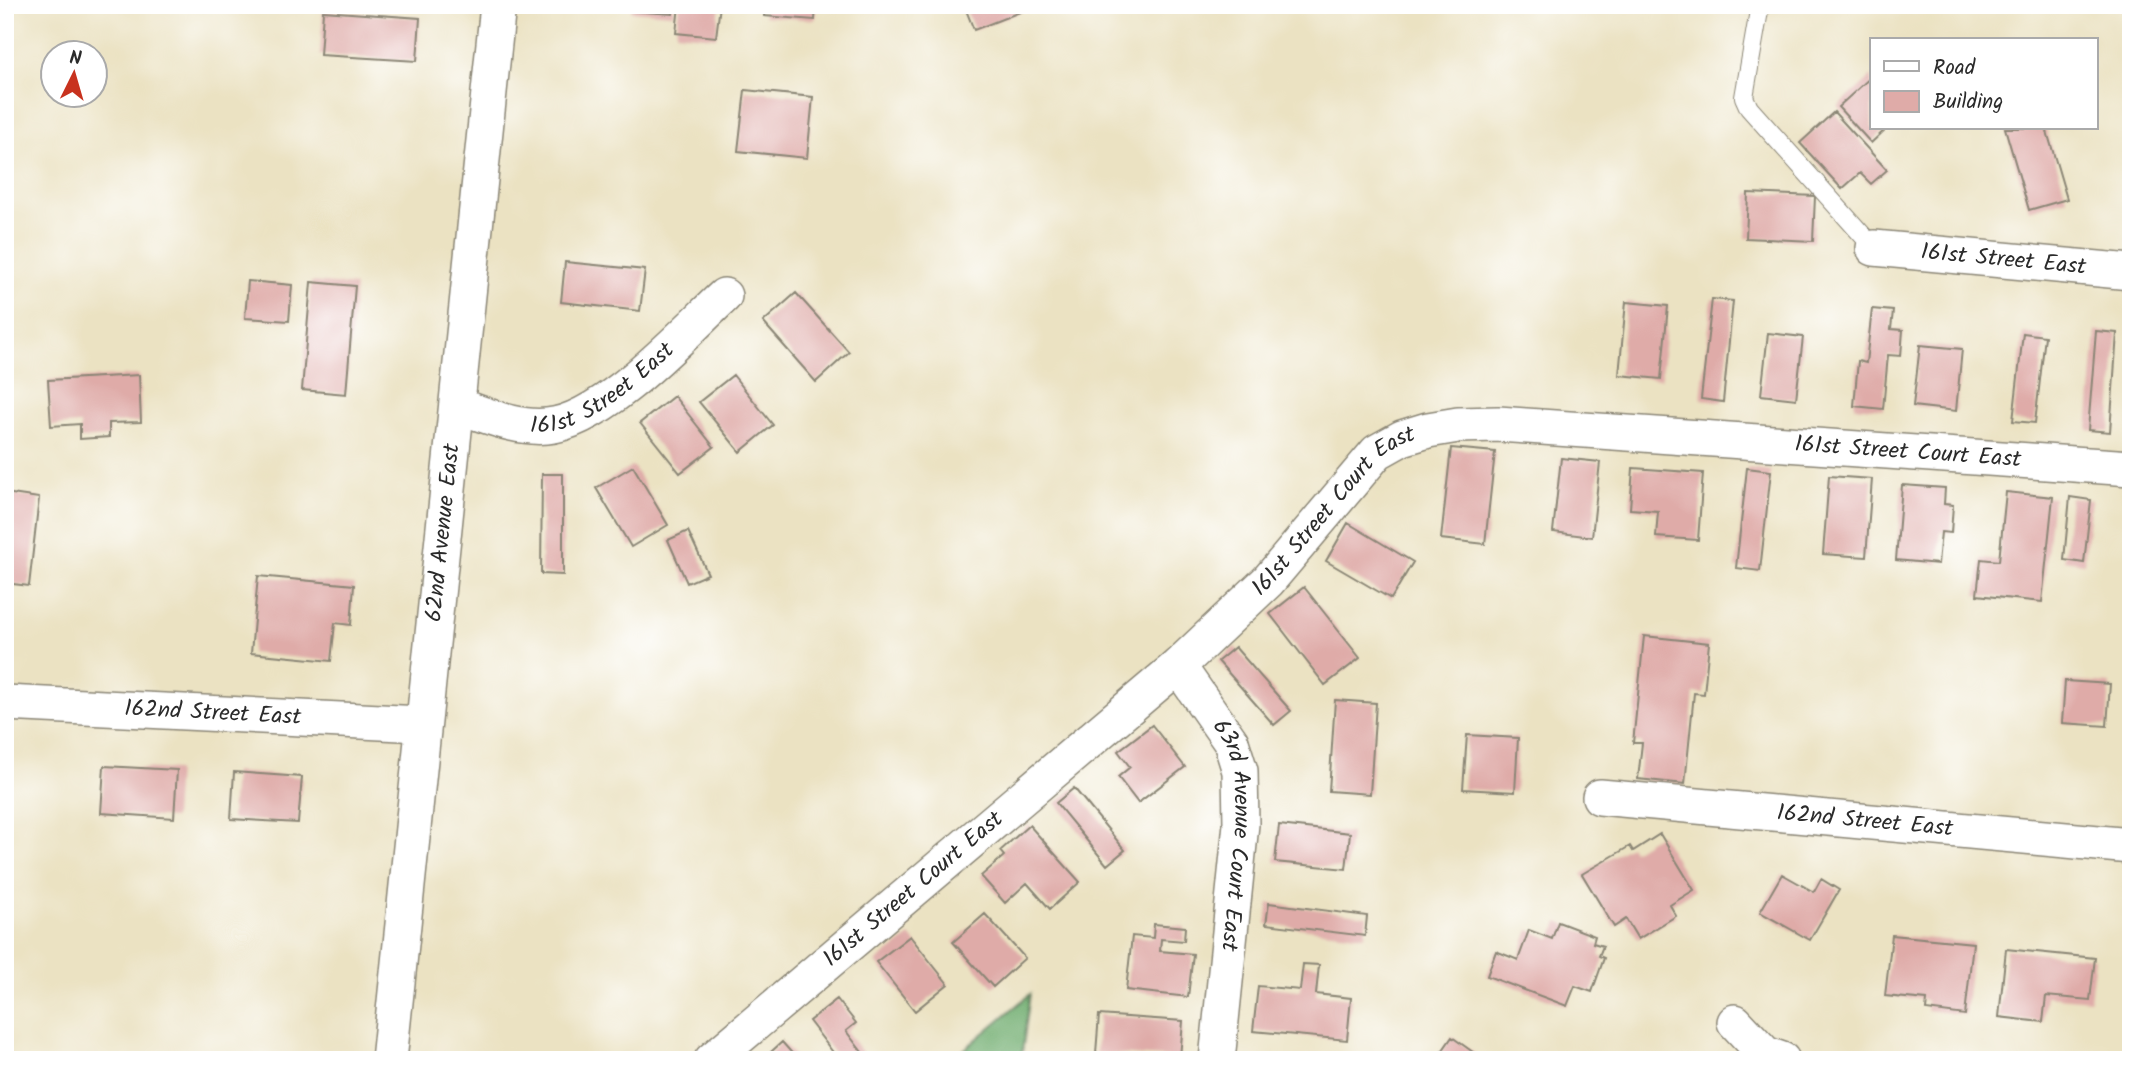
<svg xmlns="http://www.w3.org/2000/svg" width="2136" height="1065" font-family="Kalam,sans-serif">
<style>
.forest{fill:#6caa6b;stroke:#4c6a4b;stroke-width:2}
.building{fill:#dfaba8}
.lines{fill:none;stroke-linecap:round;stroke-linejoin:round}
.service-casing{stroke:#8b8676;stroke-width:20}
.minor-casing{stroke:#8b8676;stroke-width:38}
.service{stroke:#fff;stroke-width:18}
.minor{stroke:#fff;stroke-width:35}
.labels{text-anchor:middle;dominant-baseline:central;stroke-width:6;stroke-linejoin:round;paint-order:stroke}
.street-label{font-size:23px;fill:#2b2b2b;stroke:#fff}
</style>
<rect width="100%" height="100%" fill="#fff"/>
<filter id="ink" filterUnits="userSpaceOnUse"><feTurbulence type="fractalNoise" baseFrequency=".0143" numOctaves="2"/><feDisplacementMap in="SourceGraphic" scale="14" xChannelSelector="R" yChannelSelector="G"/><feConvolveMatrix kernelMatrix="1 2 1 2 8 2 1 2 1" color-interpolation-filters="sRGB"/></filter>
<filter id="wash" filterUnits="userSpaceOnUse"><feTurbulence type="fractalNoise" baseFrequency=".00686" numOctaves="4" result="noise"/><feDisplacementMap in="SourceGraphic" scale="28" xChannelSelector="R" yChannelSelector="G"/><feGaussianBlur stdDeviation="1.57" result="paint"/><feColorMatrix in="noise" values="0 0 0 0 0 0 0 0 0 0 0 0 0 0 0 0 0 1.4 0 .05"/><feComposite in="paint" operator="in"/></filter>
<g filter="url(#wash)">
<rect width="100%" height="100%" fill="#ebe2c2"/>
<path class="forest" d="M1030,994L1021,1060H952Z"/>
<g id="blocks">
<path class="building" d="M632,5H674L673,14L631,11Z
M679,5H720L716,37L676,33Z
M764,5H816L815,20L764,16Z
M964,5H1038L974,30Z
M323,11L420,18L417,61L320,55Z
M1872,76V128H1887L1871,143L1838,107Z
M745,90L813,97L807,158L738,151Z
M1834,112L1887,170L1871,184L1860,173L1842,189L1800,143Z
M2005,128H2046L2067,199L2029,210Z
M1748,193L1815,196L1813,241L1746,238Z
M565,262L645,270L640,311L561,302Z
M248,281L292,285L289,321L245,318Z
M311,282L355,286L346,394L302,390Z
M796,293L849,352L816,382L763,322Z
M1712,299L1733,301L1723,402L1701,399Z
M1626,302L1668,306L1661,379L1619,375Z
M1872,309L1893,311L1891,329L1903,330L1901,356L1888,355L1883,409L1854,406L1858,361L1866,363Z
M2096,331L2117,333L2110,432L2088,430Z
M1768,333L1803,337L1796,399L1761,395Z
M2023,333L2045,336L2035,423L2013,421Z
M1920,345L1962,349L1956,411L1913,406Z
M139,375L141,422L109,423V437L80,439V424L51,426L48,380Z
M733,375L773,425L740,452L699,402Z
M674,396L714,447L680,473L640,423Z
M1451,448L1495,452L1485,544L1441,539Z
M1561,458L1600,462L1592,537L1553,532Z
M633,466L668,525L631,547L596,488Z
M1633,468L1703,473L1698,540L1656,537L1658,511L1630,509Z
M1747,468L1771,471L1760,571L1736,568Z
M542,474H563V575L541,574Z
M1829,476L1872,479L1866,557L1823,554Z
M1902,485L1945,488L1944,504L1953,505L1951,533L1941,532L1938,564L1896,560Z
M2006,492L2053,497L2042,602L1977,595L1981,559L1999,561Z
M5,493L39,498L29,586L5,583Z
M2070,497L2091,500L2084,563L2064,560Z
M1348,523L1413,562L1391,599L1326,561Z
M688,531L708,574L687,583L668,540Z
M258,576L354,585L351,625L335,623L331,661L251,653Z
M1304,587L1360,658L1325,685L1270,614Z
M1644,636L1709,643L1704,694L1694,693L1685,784L1638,779L1642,743H1633Z
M1235,647L1291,711L1274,725L1218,661Z
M2065,681L2110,684L2107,726L2062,723Z
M1335,700L1376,703L1370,794L1329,791Z
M1152,725L1185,767L1138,803L1118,777L1130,767L1118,751Z
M1467,735L1518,738L1515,792L1463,789Z
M104,766L177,770L174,818L101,813Z
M234,772L302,777L298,823L231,819Z
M1074,788L1125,850L1107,865L1056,803Z
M1029,825L1080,882L1050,909L1027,883L1005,903L981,876L1004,856L1000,851Z
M1279,825L1350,833L1346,869L1275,862Z
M1660,834L1694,890L1670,905L1676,916L1638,939L1626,919L1614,927L1582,874L1630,846L1633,851Z
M1782,874L1814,892L1821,879L1839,890L1810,940L1760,912Z
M1269,903L1367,916L1365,936L1266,924Z
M985,914L1025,958L993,987L953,942Z
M1558,922L1595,936L1593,943L1603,946L1599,956L1604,958L1592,992L1575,986L1567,1006L1487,976L1496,951L1518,960L1529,930L1552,939Z
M1154,924L1185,927L1184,941L1161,939L1160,951L1193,954L1188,997L1126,990L1132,936L1153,938Z
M1892,935L1973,943L1965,1015L1926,1010L1927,1000L1885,996Z
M910,936L948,984L915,1011L876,962Z
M2006,949L2095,958L2090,1000L2046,996L2043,1022L1999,1017Z
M1303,964L1319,965L1316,994L1351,998L1347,1040L1253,1031L1258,986L1300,990Z
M837,999L856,1023L846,1031L868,1060H839L809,1021Z
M1099,1015L1183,1021L1180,1058L1096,1053Z
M1452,1037L1484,1060H1436Z
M782,1042L798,1060H762Z"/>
</g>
</g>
<g filter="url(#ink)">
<use href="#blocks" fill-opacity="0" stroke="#8b8676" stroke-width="2"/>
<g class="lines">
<g class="service-casing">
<path id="service" d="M1760,5L1744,97L1749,108L1874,248"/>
</g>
<g class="minor-casing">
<g id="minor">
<path id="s1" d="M1874,248L2131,272"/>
<path id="s2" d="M458,406C487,415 516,429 547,426C603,422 683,334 724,296"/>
<path id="s3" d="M1178,666L1231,742L1240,771L1241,824L1217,1060"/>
<path id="s4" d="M5,703L421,724"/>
<path id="s5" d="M1600,797L2131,846"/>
<path d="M1735,1022L1765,1054L1782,1060"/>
<path id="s6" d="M389,1060L498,5"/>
<path id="s7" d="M712,1060L1178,666L1268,581L1377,452L1402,438L1428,430L1458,425L1498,424L2131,468"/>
</g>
</g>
<use href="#service" class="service"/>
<use href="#minor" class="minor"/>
</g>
</g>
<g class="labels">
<g class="street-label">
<text stroke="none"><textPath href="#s1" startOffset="130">161st Street East</textPath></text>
<text stroke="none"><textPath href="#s2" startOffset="158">161st Street East</textPath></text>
<text stroke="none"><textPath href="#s7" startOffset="1440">161st Street Court East</textPath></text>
<text stroke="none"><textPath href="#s7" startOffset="831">161st Street Court East</textPath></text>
<text stroke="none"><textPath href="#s6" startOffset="530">62nd Avenue East</textPath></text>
<text stroke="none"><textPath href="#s4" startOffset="208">162nd Street East</textPath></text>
<text stroke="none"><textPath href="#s5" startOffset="266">162nd Street East</textPath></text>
<text stroke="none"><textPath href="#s3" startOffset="186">63rd Avenue Court East</textPath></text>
<text stroke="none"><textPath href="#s7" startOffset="264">161st Street Court East</textPath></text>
</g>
</g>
<rect width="2136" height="1065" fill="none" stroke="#fff" stroke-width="28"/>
<rect x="1870" y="38" width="228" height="91" fill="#ffffff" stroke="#aaaaaa" stroke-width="2"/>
<rect x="1884" y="61" width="35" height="10" fill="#ffffff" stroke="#aaaaaa" stroke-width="2"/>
<text x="1933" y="74" font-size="21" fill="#2b2b2b">Road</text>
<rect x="1884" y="91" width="35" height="21" fill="#dfaba8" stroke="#aaaaaa" stroke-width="2"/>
<text x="1933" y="108" font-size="21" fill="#2b2b2b">Building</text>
<g transform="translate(74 74) rotate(5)"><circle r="33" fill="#ffffff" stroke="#aaaaaa" stroke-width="2"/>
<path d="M0-5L12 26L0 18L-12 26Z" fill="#c8321e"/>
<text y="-10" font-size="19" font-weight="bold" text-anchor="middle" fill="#2b2b2b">N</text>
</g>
</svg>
